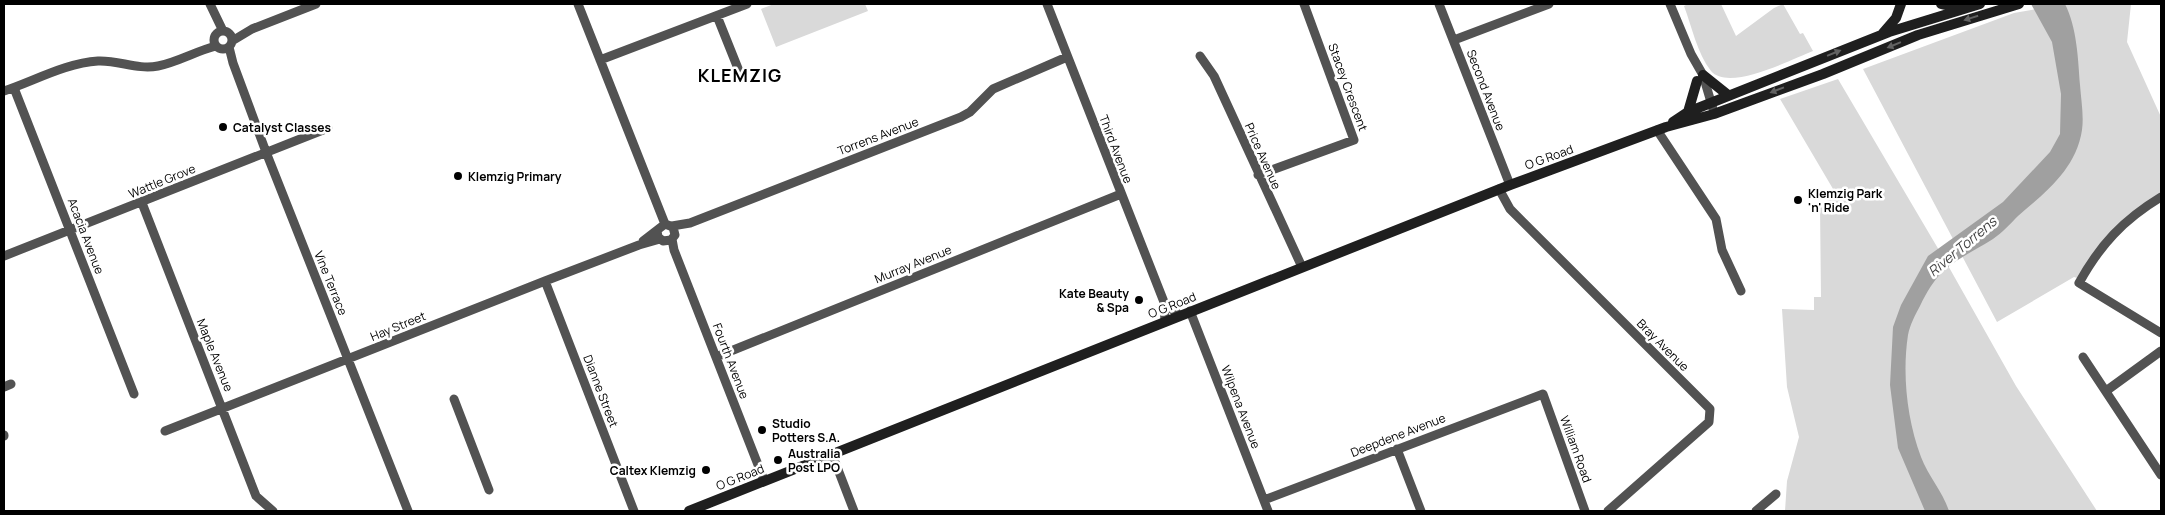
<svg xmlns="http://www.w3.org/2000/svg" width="2165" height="515" font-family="Manrope,sans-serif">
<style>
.green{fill:#d9d9d9}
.water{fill:#a0a0a0}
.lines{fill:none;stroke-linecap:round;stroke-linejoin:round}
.minor{stroke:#525252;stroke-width:9}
.secondary{stroke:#1f1f1f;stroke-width:10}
.oneway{fill:#626262}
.poi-dot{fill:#000;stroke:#fff;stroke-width:2}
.labels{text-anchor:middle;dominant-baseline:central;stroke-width:5;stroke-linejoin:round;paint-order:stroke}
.street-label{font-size:12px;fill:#000;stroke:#fff}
.poi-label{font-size:12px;font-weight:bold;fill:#000;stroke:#fff;text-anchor:start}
.water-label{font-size:14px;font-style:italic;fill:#414141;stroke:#fff}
.district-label{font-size:18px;font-weight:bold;letter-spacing:1px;fill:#000;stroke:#fff}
</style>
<rect width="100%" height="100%" fill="#fff"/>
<path class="green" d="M774,4H865L868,11L776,47L761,9Z
M1688,4H1721L1736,36L1774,8L1783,4L1800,34L1803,33L1813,51C1792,59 1729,92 1711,71C1697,53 1692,27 1684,6Z
M2064,4H2131L2127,42L2161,117V195L2143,207L2080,279L2074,277L1997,322L1863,69L2014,13Z
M1838,79L1946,262L2016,386L2097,511H1785L1787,481L1799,437L1787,387L1782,309L1814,310V297H1821L1820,206L1836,194L1780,99Z"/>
<path class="water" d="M2031,4H2065C2077,28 2078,58 2080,85C2081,99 2084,116 2082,130C2076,169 2046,192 2018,216C2010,224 2002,233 1993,239C1956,262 1940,264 1920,306C1915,315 1910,325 1908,335C1902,374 1907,420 1921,457C1928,476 1943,492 1949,511H1925L1898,448L1890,385L1893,327L1901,305L1928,256L2003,202L2050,152L2060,134L2061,94L2052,42Z"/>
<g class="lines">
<path class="minor" d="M210,4L223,31
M578,4L665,224
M1047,4L1164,302L1165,322
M1439,4L1510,185
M1670,4L1691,54L1703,75L1713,109
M717,16L739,71
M214 40a9 9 0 1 1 18 0a9 9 0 1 1-18 0Z
M1454,40L1549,4
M232,41L252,29L316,4
M229,47L233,63L266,152L408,511
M1200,56L1214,76L1302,267
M600,60L747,4
M14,88L134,394
M4,91C34,81 66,63 98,61C119,60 137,70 158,66C178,62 196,51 216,46
M1657,130L1716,219L1722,250L1741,291
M1258,175L1354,140L1304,4
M1499,189L1510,209L1710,409L1709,422L1608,511
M2161,197C2123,220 2100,245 2079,283L2161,333
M142,203L256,496L273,511
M672,226L690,223L961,117L970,112L993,89L1067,57
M672,239L674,250L764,480
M643,241L665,224L673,227L675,235L671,240L663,241L658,237L657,231
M4,256L328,128
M545,281L634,511
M1164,302L1180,316
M1190,311L1268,511
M716,357L1121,194
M2083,357L2161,475
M4,387L11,384
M2106,391L2161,351
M454,399L489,490
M165,431L545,281L639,245L660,239
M4,435V436
M1397,449L1421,511
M832,454L854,511
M1264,500L1543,394L1585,511
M1756,511L1776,494"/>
<path class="secondary" d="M1941,4L1962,9
M1883,33L1896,18L1901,4
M1703,75L1728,95
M1688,112L1697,81
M1673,122L1688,112L1889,32L1980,4
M689,511L1510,185L1666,127L1714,114L1823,74L1918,35L2019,4"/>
</g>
<defs><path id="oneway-solid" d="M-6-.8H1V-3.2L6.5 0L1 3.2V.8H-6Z" transform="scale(1.25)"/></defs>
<g class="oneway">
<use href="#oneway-solid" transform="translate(1971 18) rotate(163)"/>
<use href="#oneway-solid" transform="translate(1894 45) rotate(158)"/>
<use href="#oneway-solid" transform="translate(1834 53) rotate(-22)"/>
<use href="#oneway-solid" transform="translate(1777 90) rotate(159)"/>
</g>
<g class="poi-dot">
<circle cx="223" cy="127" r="5"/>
<circle cx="458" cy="176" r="5"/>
<circle cx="1798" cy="200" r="5"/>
<circle cx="1139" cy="300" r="5"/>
<circle cx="762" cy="430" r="5"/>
<circle cx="778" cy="460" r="5"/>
<circle cx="706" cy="470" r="5"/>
</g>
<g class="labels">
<g class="street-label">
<text transform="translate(1348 87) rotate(70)">Stacey Crescent</text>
<text transform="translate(1486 90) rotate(69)">Second Avenue</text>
<text transform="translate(878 136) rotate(-21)">Torrens Avenue</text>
<text transform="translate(1116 149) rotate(69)">Third Avenue</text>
<text transform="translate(1263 156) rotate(66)">Price Avenue</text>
<text transform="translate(1549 157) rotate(-20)">O G Road</text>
<text transform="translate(162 181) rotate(-22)">Wattle Grove</text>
<text transform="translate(86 236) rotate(69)">Acacia Avenue</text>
<text transform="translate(913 264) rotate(-22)">Murray Avenue</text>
<text transform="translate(331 283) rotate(68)">Vine Terrace</text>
<text transform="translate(1172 305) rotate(-22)">O G Road</text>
<text transform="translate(398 326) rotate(-22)">Hay Street</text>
<text transform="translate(1663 345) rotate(45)">Bray Avenue</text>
<text transform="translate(215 355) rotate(68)">Maple Avenue</text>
<text transform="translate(731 361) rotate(69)">Fourth Avenue</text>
<text transform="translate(601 391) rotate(69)">Dianne Street</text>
<text transform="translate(1241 407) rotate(69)">Wilpena Avenue</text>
<text transform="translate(1398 435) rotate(-21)">Deepdene Avenue</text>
<text transform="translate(1576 449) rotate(70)">William Road</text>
<text transform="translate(740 477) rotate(-22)">O G Road</text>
</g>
<g class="poi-label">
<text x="233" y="127">Catalyst Classes</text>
<text x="468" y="176">Klemzig Primary</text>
<text x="1808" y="193">Klemzig Park<tspan x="1808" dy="14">'n' Ride</tspan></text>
<text x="1129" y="293" text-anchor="end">Kate Beauty<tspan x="1129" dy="14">&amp; Spa</tspan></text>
<text x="772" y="423">Studio<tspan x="772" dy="14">Potters S.A.</tspan></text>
<text x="788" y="453">Australia<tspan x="788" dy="14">Post LPO</tspan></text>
<text x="696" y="470" text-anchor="end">Caltex Klemzig</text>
</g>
<g class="water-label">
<text transform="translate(1962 246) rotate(-40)">River Torrens</text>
</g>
<g class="district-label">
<text x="740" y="75">KLEMZIG</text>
</g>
</g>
<rect width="2165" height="515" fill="none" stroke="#000000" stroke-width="10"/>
</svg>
